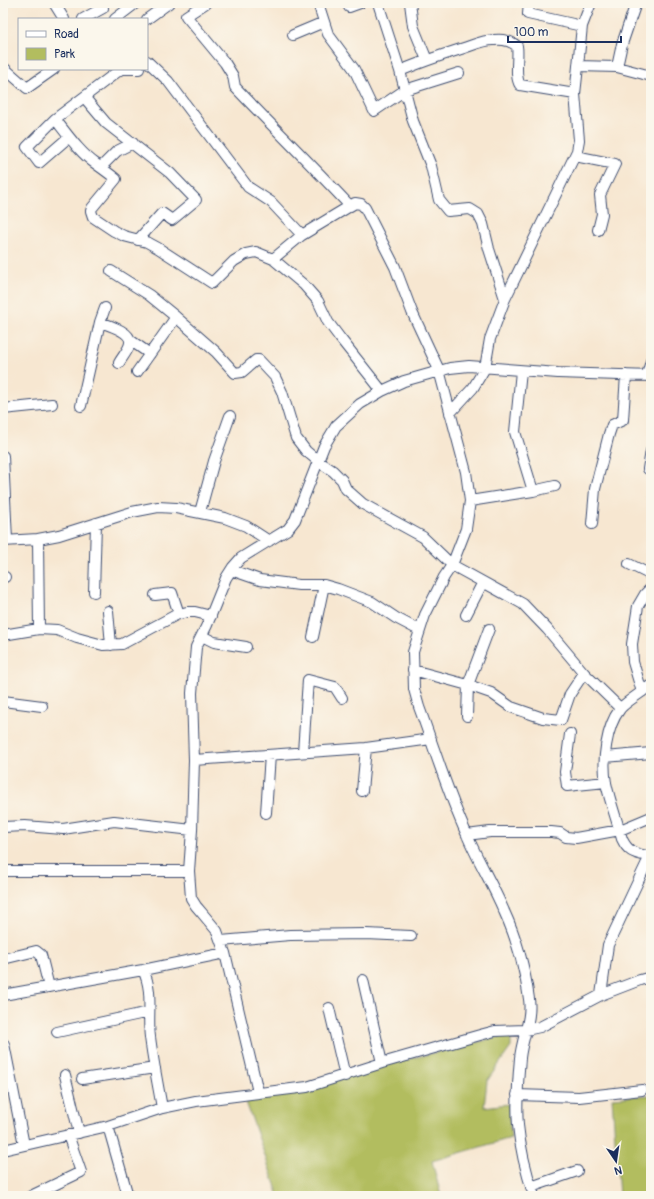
<svg xmlns="http://www.w3.org/2000/svg" width="654" height="1199" font-family="Pangolin,sans-serif">
<style>
.green{fill:#b2bd5f;stroke:#66765e}
.lines{fill:none;stroke-linecap:round;stroke-linejoin:round}
.minor-casing{stroke:#3c4b6f;stroke-width:12}
.minor{stroke:#fff;stroke-width:10}
</style>
<rect width="100%" height="100%" fill="#fbf7ec"/>
<filter id="ink" filterUnits="userSpaceOnUse"><feTurbulence type="fractalNoise" baseFrequency=".025" numOctaves="2"/><feDisplacementMap in="SourceGraphic" scale="8" xChannelSelector="R" yChannelSelector="G"/><feConvolveMatrix kernelMatrix="1 2 1 2 8 2 1 2 1" color-interpolation-filters="sRGB"/></filter>
<filter id="wash" filterUnits="userSpaceOnUse"><feTurbulence type="fractalNoise" baseFrequency=".012" numOctaves="4" result="noise"/><feDisplacementMap in="SourceGraphic" scale="16" xChannelSelector="R" yChannelSelector="G"/><feGaussianBlur stdDeviation="0.9" result="paint"/><feColorMatrix in="noise" values="0 0 0 0 0 0 0 0 0 0 0 0 0 0 0 0 0 1.4 0 .05"/><feComposite in="paint" operator="in"/></filter>
<g filter="url(#wash)">
<rect width="100%" height="100%" fill="#f7e7d1"/>
<path class="green" d="M511,1034V1047L487,1081L484,1107L508,1104L511,1138L432,1161L441,1196H279L245,1099Z
M651,1095V1196H619L612,1098Z"/>
</g>
<g filter="url(#ink)">
<g class="lines">
<g class="minor-casing">
<path id="minor" d="M54,3L64,19
M206,3L186,16L225,63L233,76L235,87C273,127 312,165 350,206
M318,3L328,34L354,69L374,111L405,90L459,73
M378,3L400,71L413,121L431,166L439,200L448,211L470,209L478,214L483,224L489,249L505,299
M410,3L413,26L427,60
M529,3L528,14L582,26
M349,7L360,3
M83,19L103,8L100,3
M115,19L136,3
M147,19L169,3
M293,35L324,22
M147,61L168,81L248,187L271,202L302,235
M578,66L617,67L651,76
M3,67L27,88L54,69
M617,67L622,44L636,3
M400,71C421,62 442,55 464,48C473,45 484,40 494,40C502,39 511,41 517,46C519,57 514,76 520,85L575,94
M84,97L106,123L170,173L196,200L172,220L162,213L138,240
M55,119C67,134 80,153 96,164C103,169 110,174 116,179L92,208L91,211L93,217L114,231L124,236L147,242L158,248L212,283L234,261L246,254L256,252L273,259L304,285L318,301L328,322L340,338L382,391
M69,137L39,163L27,147L55,119L121,69H139
M575,156L615,164L600,195L602,214L598,230
M101,167L117,151L133,143
M273,259L302,235L355,203L361,204L365,208L395,267L412,312L439,370L466,472L470,501L466,529L452,565L444,577L425,615L413,652L414,689L419,707C435,750 448,794 467,835C478,861 493,885 504,911C517,939 525,969 529,999C532,1019 522,1038 520,1058C518,1080 516,1103 518,1125C520,1147 527,1175 534,1196
M111,271L149,295L176,317L216,352L235,373L242,372L256,360H259L275,377L282,392L296,438L306,451L318,461L333,471L342,480L346,489L363,504L423,537L452,565L523,604L547,629L584,673L620,708
M100,322C108,325 132,332 130,343C129,350 122,357 119,363
M130,340L150,354
M521,371L515,432L533,491
M137,372L176,317
M647,375L651,361
M81,406L100,322L105,308
M3,409L52,404
M450,413L473,388L485,368L490,339L505,299L577,151L579,140L575,94L577,76L582,26L591,3
M3,456L7,540
M648,469L651,451
M470,501L533,491L555,486
M200,512L214,461L230,416
M592,524L595,489L609,434L612,425L623,420L626,375
M3,541L38,539
M629,564L649,574L651,577
M231,570L260,580L299,585H324L338,589L372,602L396,618L419,630
M3,577H5
M94,592L96,523
M155,595L172,593L179,614
M108,611L111,645
M466,615L483,582
M39,629L38,539L59,535L132,512L158,507L176,508L225,518L246,526L269,541
M3,635L39,629L57,630L77,638L103,645L122,644L176,615L187,612H195L211,616
M202,636L214,642L246,647
M313,637L324,585
M413,670L468,685L491,693L511,707L543,718L561,720L570,694L584,673
M651,685C644,691 624,703 620,709C606,727 602,761 606,783C610,802 617,820 622,839C629,854 636,853 651,857
M642,692L633,662L632,644L638,606L645,594L651,588
M3,701L42,706
M467,716L468,685L489,629
M570,734L565,772L567,786L606,782
M303,752L308,680L335,687L342,698
M605,757L651,753
M194,760L366,748L431,739
M362,791L366,748
M266,813L270,755
M3,827L25,826L63,829L114,821L192,830
M467,835L490,832H551L560,833L566,837L576,838L620,830L651,817
M3,871H189
M221,941L290,935L366,934L411,936
M3,959L36,951L41,955L49,987
M143,970C154,992 147,1014 150,1037C153,1061 158,1085 162,1108
M363,980L382,1063
M3,995L143,970L225,953
M601,995L608,945L650,856
M329,1008L345,1076
M57,1032L149,1012
M4,1044L24,1145
M65,1075L79,1133
M82,1079L155,1068
M258,1092L225,953L217,931L202,913L196,906L191,898L189,871L192,830L194,760L192,693L196,647L207,625L226,578L233,567L241,558L288,529L295,520L324,446L336,426L360,404L382,391L404,381L450,368L469,366L558,373L651,376
M517,1095L579,1097L642,1090
M108,1126L128,1196
M3,1150L108,1126L162,1108L196,1101L307,1087L382,1063L480,1035L495,1031L526,1030L540,1027L601,995L640,980L651,977
M531,1187L577,1171
M31,1196L81,1172L68,1135"/>
</g>
<use href="#minor" class="minor"/>
</g>
</g>
<rect width="654" height="1199" fill="none" stroke="#fbf7ec" stroke-width="16"/>
<rect x="18" y="18" width="130" height="52" fill="#fbf7ec" stroke="#a1a7b3"/>
<rect x="26" y="31" width="20" height="6" fill="#ffffff" stroke="#a1a7b3"/>
<text x="54" y="38" font-size="12" fill="#1b2f5e">Road</text>
<rect x="26" y="48" width="20" height="12" fill="#b2bd5f" stroke="#a1a7b3"/>
<text x="54" y="58" font-size="12" fill="#1b2f5e">Park</text>
<g transform="translate(616 1161) rotate(167)" stroke="#fbf7ec" stroke-width="3" paint-order="stroke">
<path d="M0-3L7 15L0 10L-7 15Z" fill="#1b2f5e"/>
<text y="-6" font-size="11" font-weight="bold" text-anchor="middle" fill="#1b2f5e">N</text>
</g>
<path d="M508 36v6h113v-6" fill="none" stroke="#1b2f5e" stroke-width="2"/>
<text x="514" y="36" font-size="12" fill="#1b2f5e" stroke="#fbf7ec" stroke-width="3" paint-order="stroke">100 m</text>
</svg>
